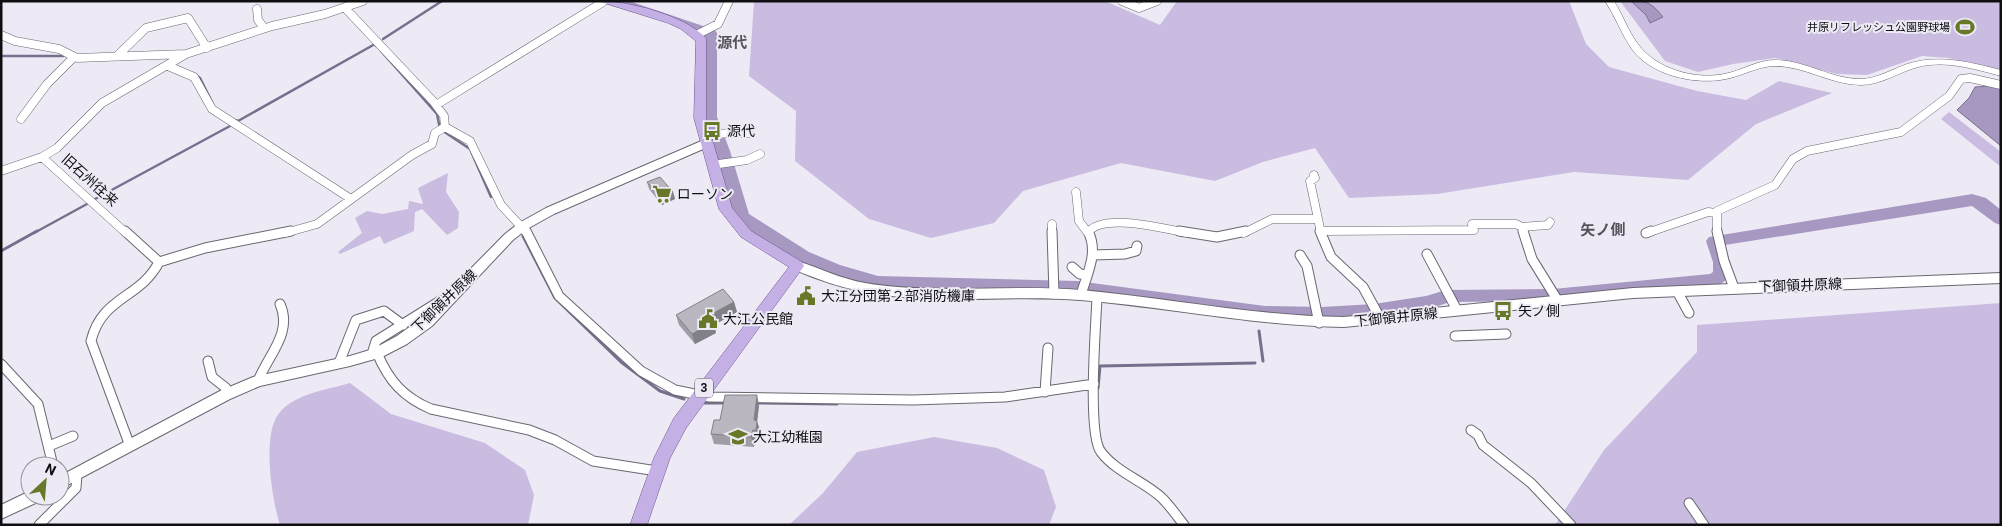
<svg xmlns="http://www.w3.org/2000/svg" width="2002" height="526" font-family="Roboto,'Noto Sans JP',sans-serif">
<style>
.green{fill:#c9bce0}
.water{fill:#a798c2;stroke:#796f8d}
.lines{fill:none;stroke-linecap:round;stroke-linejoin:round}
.stream-far1{stroke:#796f8d;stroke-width:2.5}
.stream{stroke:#796f8d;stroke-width:3}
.river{fill:#a798c2;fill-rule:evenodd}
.minor-far1-casing{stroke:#6a6771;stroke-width:9}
.minor-casing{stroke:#6a6771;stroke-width:11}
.tertiary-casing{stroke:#6a6771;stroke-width:1}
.secondary-casing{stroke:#6a6771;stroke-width:2}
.primary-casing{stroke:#6c5690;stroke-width:1}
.minor-far1{stroke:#fff;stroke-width:8}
.minor{stroke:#fff;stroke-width:9}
.tertiary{fill:#fff;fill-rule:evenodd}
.secondary{fill:#fff;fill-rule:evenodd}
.primary{fill:#c5b0e5;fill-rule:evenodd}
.wall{fill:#a09da6}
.shaded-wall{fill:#828087}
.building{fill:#bab7c1;stroke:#828087}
.labels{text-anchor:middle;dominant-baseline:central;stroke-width:4;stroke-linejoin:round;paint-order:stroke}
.far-poi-label{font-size:11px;fill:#0f0e11;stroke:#edeaf5;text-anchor:end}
.shield{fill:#edeaf5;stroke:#525055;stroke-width:1}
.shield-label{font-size:12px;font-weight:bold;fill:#0f0e11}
.poi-label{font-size:14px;fill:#0f0e11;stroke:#edeaf5;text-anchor:start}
.street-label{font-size:14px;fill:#0f0e11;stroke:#edeaf5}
.neighbourhood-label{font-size:15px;font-weight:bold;fill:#55525b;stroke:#edeaf5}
</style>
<rect width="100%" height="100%" fill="#edeaf5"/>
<path class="green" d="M754,1H1105L1160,25L1177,1H1569L1586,44L1609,67L1697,91L1746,100L1779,81L1832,93L1756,124L1688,180L1574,172L1437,194L1349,198L1315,148L1263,162L1215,181L1121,163L1023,191L994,223L931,238L869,219L795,161L796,111L749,76Z
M1620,1H2001V71L1949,58L1922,56L1867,75L1837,74L1775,58L1733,64L1698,72L1665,61Z
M1949,112L2001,152V167L1941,119Z
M448,173L446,192L459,212L458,228L447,235L422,209L415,212L414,231L384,244L380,236L340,254L338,252L362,233L355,218L367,211L382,214L408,209L409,201L423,204L418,188Z
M2001,303V525H1555L1604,450L1697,352V325Z
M350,383L391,414L485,443L525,470L534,495L528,525H280C272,500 261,433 280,412C297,393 327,390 350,383Z
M934,437L997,448L1044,470L1056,507L1049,525H789L823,493L857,452Z"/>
<path class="water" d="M1631,1C1649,1 1652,4 1663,17L1650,23L1646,15Z
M1989,86L2001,89V146L1957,110L1969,98L1975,87Z"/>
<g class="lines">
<path class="stream-far1" d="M383,39L442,1
M381,51L437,114L440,129L470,149L491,197
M1,56H63
M193,73L200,78L213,104
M236,120L238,121L375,44L376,46
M95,199L230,126
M34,233L87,204"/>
<path class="stream" d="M523,236L555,298L621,362L660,391L684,399
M1,251L37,231
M1259,331L1263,361
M1098,388L1100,366L1255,363
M705,403H727
M756,403L837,404"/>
<path class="river" d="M607,1H629L715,30L717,33V117L730,151L749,214L809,252L840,265L878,276L1077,281L1265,306L1322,307L1374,304L1426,296L1446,290L1553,289L1710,274L1713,272V262L1706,241L1709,237L1972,194L1986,198L2001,210V225L1995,223L1972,206L1725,245C1730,261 1736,280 1715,286L1558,301L1450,302L1426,310L1322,321L1265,320L1080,294L878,290L828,275L797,260L740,226L735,220L701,117L703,33L609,4Z"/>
<g class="minor-far1-casing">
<path id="minor-far1" d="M1122,1L1139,8L1157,1
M345,8L433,101L444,116L445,127L470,141L501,205L527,233
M257,9L258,20L264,28
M698,34L718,24L729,1
M1,35L15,41L59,49L77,58L186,54
M117,56L146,28L188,18L207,48
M168,66L194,77L212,109L351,199
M436,105L603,2
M21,119L47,84L74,57
M704,134L749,133
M42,157L126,233
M712,165L747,160L760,154
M1,171L42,157L57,148L102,103L186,54L272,26L325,14L363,1
M1314,175L1315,178L1310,181L1321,233
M1076,192L1079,221L1088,233
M1052,224V233
M1522,227L1524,233
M1089,231C1107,213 1164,229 1188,233
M1322,231L1474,230L1472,224H1516L1522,227L1548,225L1550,222
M285,233L317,224L412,155L432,144L435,133L445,127
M1244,233L1272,219H1318
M1647,233L1708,212L1716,213
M1717,233V211L1775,185L1793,159L1807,151L1901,132L1949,96L1961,79L1970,78L2001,85"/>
</g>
<g class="minor-casing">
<path id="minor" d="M125,231L159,262
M526,231L559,296L641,371L675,390L709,397L913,400L1005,397L1094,384
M1052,231L1054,294
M1179,231L1217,237L1246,231
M1320,231L1331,257L1363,287L1380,318
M1523,231L1532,259L1558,301
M1717,231L1724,261L1734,288
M1646,233L1651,231
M1427,254L1457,310
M1093,255L1125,254L1136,251L1137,246
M1300,255L1307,266L1319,323
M159,262L205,248L291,231
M1072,267L1080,274L1087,275
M1677,291L1689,313
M1081,295C1087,273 1099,253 1088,231
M1097,297C1096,325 1087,434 1101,452C1117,473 1144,481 1162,498C1170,506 1177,516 1184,525
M1455,336L1506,334
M377,353C389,381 403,397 431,409L529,430L555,440L593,461L657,471
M372,354L376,341L440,301L446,300
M208,361L212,377L226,388L225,395
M339,363L356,320L384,311L403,325
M1,364L38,404L53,466
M258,381C268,355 293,333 280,304
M1045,392L1048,348
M1471,430L1478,435L1483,445L1531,483L1571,525
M49,446L73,436
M130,446L91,341C102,296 140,299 159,262
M1689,503L1704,525
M39,525L76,488L77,474"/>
</g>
<g class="tertiary-casing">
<path id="tertiary" d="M1605,1H1614C1623,15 1628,31 1638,44C1656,69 1695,80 1724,74C1741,71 1757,60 1775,60C1805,60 1831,79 1860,79C1877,79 1892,69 1907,64C1939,54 1969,62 2001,70V76C1974,69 1946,60 1918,67C1899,72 1881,85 1861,85C1831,85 1805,66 1775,66C1757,66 1739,78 1720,80C1690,84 1649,74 1631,48C1621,33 1615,16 1605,1Z"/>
</g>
<g class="secondary-casing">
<path id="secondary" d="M706,139L712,143L710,146L554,214L527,229L513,240L432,326L407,344L382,357L350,366L260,386L230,399L60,489V476L220,391L253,377L350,356L373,349L397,336L422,318L505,234L519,223L546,208Z
M797,261C820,268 841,279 865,283C937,295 1009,284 1081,290C1169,298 1255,316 1344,317L1633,288L2001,273V283L1633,298L1344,327C1255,326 1169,307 1080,300C1009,294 936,306 865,292C839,287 816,279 793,269L791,266Z
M30,491V496H43L40,501L1,519V505Z"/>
</g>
<g class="primary-casing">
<path id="primary" d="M598,1C629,1 684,15 706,38V118L732,208L751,231L802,262L804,266L686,428L670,458L647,525H630L654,458L674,418L789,267L741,237L719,209L694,118L696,41L681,29L668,23Z"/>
</g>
<use href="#minor-far1" class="minor-far1"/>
<use href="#minor" class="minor"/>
<use href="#tertiary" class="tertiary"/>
<use href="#secondary" class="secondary"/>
<use href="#primary" class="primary"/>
</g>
<path class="wall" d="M647,182L673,192L675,199L662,205L649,189Z
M734,302L737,312L714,325L716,333L695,344L679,325L676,315Z
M759,405L757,422L760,430L758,440H755L754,447L714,444L711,434L720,420Z"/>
<path class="shaded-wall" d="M673,192L675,199L662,205L660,198Z
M734,302L737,312L714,325L716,333L695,344L692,334L708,316Z
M757,395L759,405L757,422L760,430L758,440L754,420Z
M753,430L755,440L754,447L751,437Z"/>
<path class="building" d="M660,177L673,192L660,198L647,182Z
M723,289L734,302L708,316L713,322L692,334L676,315Z
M725,395H757L754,420L757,421L756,430H753L751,437L711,434L714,420H720Z"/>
<defs>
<g id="stadium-bare" transform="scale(1.5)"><path d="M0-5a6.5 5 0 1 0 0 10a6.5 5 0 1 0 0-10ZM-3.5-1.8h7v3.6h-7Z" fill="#677928" stroke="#edeaf5" stroke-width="2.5" paint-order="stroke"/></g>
<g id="bus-bare" transform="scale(1.5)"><path d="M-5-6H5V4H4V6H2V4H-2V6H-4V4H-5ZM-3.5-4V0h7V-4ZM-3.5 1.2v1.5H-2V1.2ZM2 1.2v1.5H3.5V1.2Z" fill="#677928" stroke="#edeaf5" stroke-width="2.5" paint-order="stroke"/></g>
<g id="supermarket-bare" transform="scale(1.5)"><path d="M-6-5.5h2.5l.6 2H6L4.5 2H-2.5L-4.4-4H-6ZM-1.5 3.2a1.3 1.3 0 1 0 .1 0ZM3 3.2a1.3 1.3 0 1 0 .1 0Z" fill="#677928" stroke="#edeaf5" stroke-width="2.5" paint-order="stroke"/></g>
<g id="civic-bare" transform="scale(1.5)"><path d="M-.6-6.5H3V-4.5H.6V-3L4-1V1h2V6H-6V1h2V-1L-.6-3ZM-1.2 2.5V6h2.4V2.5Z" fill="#677928" stroke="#edeaf5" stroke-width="2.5" paint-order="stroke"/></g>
<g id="school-bare" transform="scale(1.5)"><path d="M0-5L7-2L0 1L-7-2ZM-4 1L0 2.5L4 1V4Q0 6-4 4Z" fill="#677928" stroke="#edeaf5" stroke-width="2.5" paint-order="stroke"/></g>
</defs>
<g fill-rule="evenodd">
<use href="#stadium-bare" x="1965" y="27"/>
<use href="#bus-bare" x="712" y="131"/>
<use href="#supermarket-bare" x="662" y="194"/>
<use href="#civic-bare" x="806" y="296"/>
<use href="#bus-bare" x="1503" y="311"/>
<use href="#civic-bare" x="708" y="319"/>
<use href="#school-bare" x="738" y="437"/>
</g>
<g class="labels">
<g class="far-poi-label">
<text x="1950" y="27">井原リフレッシュ公園野球場</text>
</g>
<rect class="shield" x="695" y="378.5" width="18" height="19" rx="4"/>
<g class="shield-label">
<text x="704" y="388">3</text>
</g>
<g class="poi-label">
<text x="727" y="131">源代</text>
<text x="677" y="194">ローソン</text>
<text x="821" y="296">大江分団第２部消防機庫</text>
<text x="1518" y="311">矢ノ側</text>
<text x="723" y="319">大江公民館</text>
<text x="753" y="437">大江幼稚園</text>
</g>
<g class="street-label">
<text transform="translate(90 180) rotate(42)">旧石州往来</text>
<text transform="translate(1800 285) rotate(-2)">下御領井原線</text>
<text transform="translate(444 301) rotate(-44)">下御領井原線</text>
<text transform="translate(1396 317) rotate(-6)">下御領井原線</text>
</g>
<g class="neighbourhood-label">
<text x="732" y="43">源代</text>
<text x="1603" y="230">矢ノ側</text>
</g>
</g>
<rect width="2002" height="526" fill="none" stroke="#0f0e11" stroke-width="5"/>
<g transform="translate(45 481) rotate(26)"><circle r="24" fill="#edeaf5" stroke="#94929a"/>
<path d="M0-4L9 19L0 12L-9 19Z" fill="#677928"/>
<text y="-8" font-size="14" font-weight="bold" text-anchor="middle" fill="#0f0e11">N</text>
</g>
</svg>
